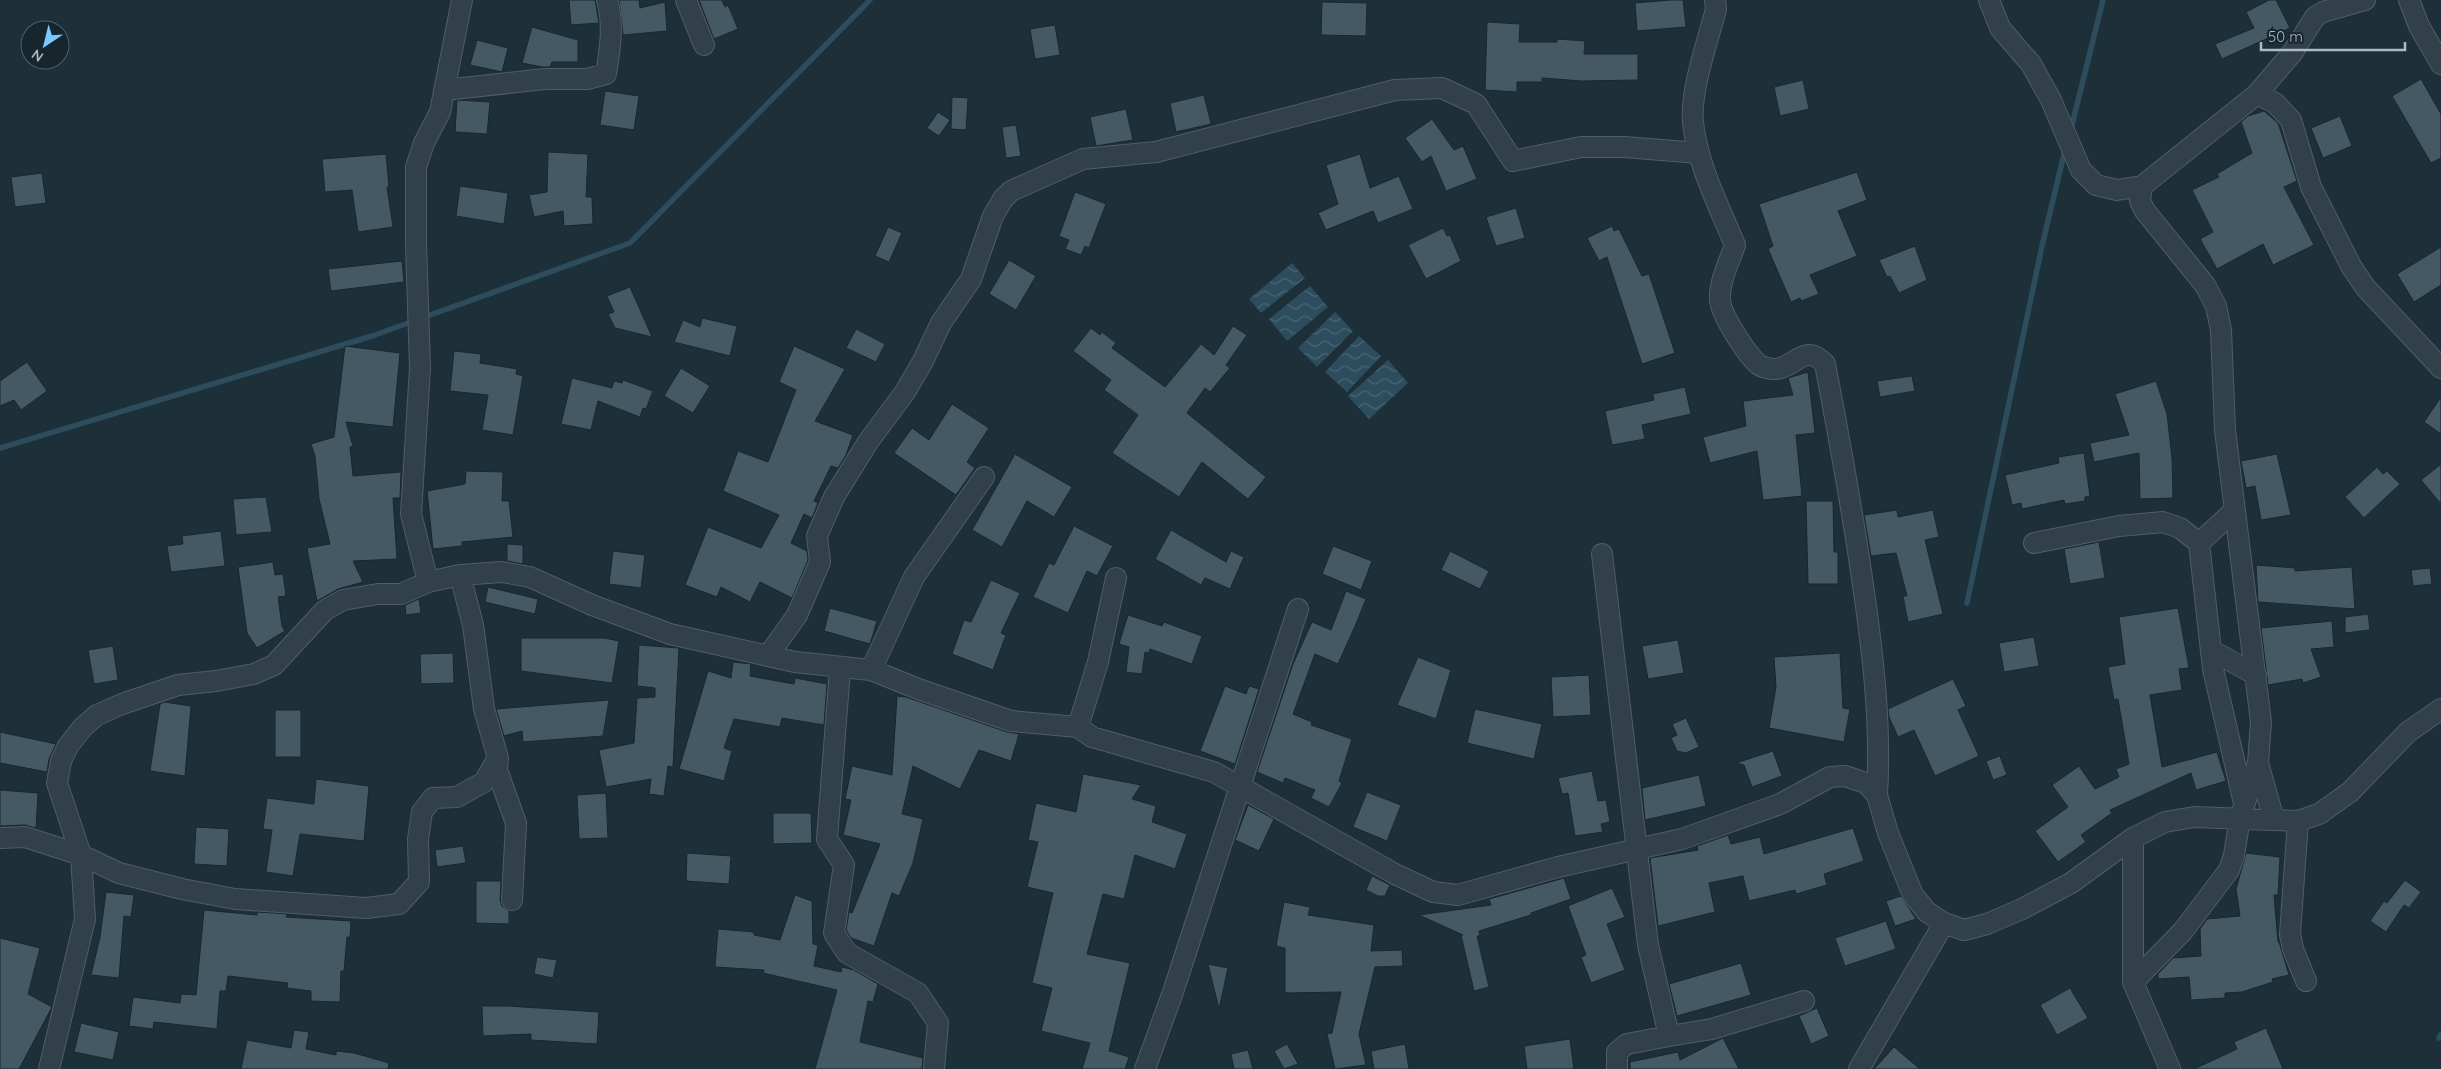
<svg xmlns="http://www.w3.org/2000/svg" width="2441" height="1069" font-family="Quicksand,sans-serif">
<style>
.water{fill:url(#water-waves)}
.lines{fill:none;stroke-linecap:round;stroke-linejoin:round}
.stream{stroke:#2d4d5f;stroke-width:5.5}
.building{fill:#455965;stroke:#19272f}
.minor-casing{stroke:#4f5e67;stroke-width:22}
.minor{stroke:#314049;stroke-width:20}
</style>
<defs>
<pattern id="water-waves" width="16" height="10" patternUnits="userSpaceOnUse" patternTransform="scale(1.25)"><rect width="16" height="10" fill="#2d4d5f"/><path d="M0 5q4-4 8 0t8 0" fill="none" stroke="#496574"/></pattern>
</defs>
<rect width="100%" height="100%" fill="#1d2f38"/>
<path class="water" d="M1292,263L1305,278L1261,313L1249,299Z
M1310,286L1328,307L1287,341L1269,319Z
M1335,312L1353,331L1317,367L1298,348Z
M1359,336L1381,356L1347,392L1325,372Z
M1388,360L1408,383L1369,419L1348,396Z"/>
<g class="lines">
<path class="stream" d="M2071,129L2103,0
M422,318L630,243L870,0
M0,448L372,336L414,321
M1967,603L2042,246L2065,150
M2439,1038L2441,1034"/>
</g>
<path class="building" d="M569,0H595L599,23L571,25Z
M619,0H639L640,8L665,2L667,31L623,35Z
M699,0H722L725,7L728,5L738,29L714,39Z
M1671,0H1683L1686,27L1637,31L1635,3Z
M2269,0H2276L2290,28L2222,59L2215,44L2254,28L2246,12Z
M1322,2L1367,3L1366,36L1321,35Z
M1487,22L1520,24L1519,42H1557V39L1585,41L1584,54H1638V80L1582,81L1542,78V82H1517V92L1485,90Z
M1055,25L1060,55L1035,59L1030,29Z
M532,27L578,40V62H552L550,67H542L522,63Z
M477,40L508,48L502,72L470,65Z
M2421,79L2441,114V158L2431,163L2392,96Z
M1803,80L1809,109L1780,116L1774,87Z
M605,91L639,96L634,130L600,125Z
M1204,95L1211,124L1176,132L1170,103Z
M952,97L968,98L966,130L951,129Z
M457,100L490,102L487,134L455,132Z
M1126,109L1133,140L1096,146L1090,117Z
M2264,111L2278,123L2297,181L2284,187L2314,245L2273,265L2263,244L2217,269L2200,239L2213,232L2192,190L2219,177L2217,174L2252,153L2241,122L2248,116Z
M938,112L950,120L939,136L927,128Z
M2340,116L2352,146L2323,158L2311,128Z
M1432,119L1454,150L1463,146L1477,179L1446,191L1431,156L1422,162L1405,138Z
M1016,125L1021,156L1006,158L1002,127Z
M548,152L588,154L586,197H592L593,224L564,226L563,211L534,217L529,195L547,192Z
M386,154L389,187H387L393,227L358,232L352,190L325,192L322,159Z
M1360,154L1370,188L1399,176L1413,209L1378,223L1373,211L1326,230L1318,213L1338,204L1326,165Z
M1857,172L1867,200L1838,211L1857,256L1810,275L1819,294L1801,301L1800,298L1791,302L1768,249L1773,246L1759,204Z
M42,173L46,203L15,207L11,177Z
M460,186L508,193L504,224L456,216Z
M1075,192L1106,204L1089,248L1085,246L1081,255L1065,249L1069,240L1059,236Z
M1516,208L1525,238L1496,246L1486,217Z
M1612,226L1614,231L1619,229L1642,276L1649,274L1675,353L1642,364L1607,257L1599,261L1587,238Z
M888,227L902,233L889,262L875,256Z
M1443,228L1447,236L1450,235L1461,261L1426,279L1408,245Z
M1915,246L1927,280L1899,293L1890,276L1887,277L1879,260Z
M2441,247V285L2414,302L2397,274Z
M1009,260L1036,276L1016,310L989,294Z
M402,261L404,282L331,291L328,269Z
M630,287L652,337L615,328L608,314L614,312L607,296Z
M702,318L737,326L730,356L674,342L683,320L700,327Z
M1233,326L1247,335L1226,365L1230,368L1210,392L1205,388L1187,413L1266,477L1248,499L1202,462L1179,497L1112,453L1138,415L1104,390L1111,380L1073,351L1091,328L1100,335L1102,332L1116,343L1112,348L1165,387L1201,344L1214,355Z
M856,329L885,344L876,362L846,348Z
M345,346L400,353L393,427L346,422L353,446L350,447L353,476L401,472L400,498H393L397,559L353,561L363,582L338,589L317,601L307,548L330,544L319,499L315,456L311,444L334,437Z
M794,346L845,369L815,421L853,435L846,455L838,468L831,466L814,501L818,503L812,518L804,514L791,543L807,551L808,560L792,598L760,582L750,602L721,587L717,597L685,585L708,527L761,548L779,515L723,491L738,451L768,462L796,390L779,382Z
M454,351L481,354L480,363L517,369L516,374L523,376L513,435L482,430L488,395L450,391Z
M27,362L47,391L21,410L14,400L0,406V381Z
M681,368L710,386L693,413L664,396Z
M1808,372L1815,433L1796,435L1802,496L1763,500L1757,451L1710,463L1703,437L1746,426L1743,401L1793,395L1788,378Z
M1912,376L1915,391L1880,397L1877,381Z
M572,378L612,388L614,381L622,383L623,380L653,391L646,409L643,408L640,417L598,401L591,430L561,424Z
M2156,381L2167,414L2172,458L2173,498L2140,499L2139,453L2094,462L2090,443L2129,435L2115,394Z
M1685,387L1691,414L1642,425L1645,439L1612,445L1605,411L1654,400L1653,394Z
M2441,397V434L2424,422Z
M952,404L989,428L967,462L975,468L956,495L894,453L912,428L929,440Z
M2084,453L2090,496L2085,497V501L2065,504L2064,500L2022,509L2021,503L2012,505L2005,475L2059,463L2058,457Z
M1015,454L1072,487L1054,517L1027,501L1002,547L972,530Z
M2277,454L2291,515L2261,520L2255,486L2246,488L2241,461Z
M2441,464V504L2421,480Z
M2377,467L2383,474L2387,471L2400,484L2364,518L2345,497Z
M466,471L503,472L502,501H509L513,537L462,542V546L433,549L427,491L465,484Z
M266,497L272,532L236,535L233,499Z
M1806,501H1833L1834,552H1838V584H1808Z
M1897,510L1898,517L1933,510L1939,537L1925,540L1943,614L1908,622L1903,596H1907L1896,553L1871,556L1864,515Z
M1074,526L1113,546L1097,576L1087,571L1068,613L1033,597L1049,563L1054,565Z
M1171,530L1226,562L1231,551L1244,557L1230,589L1205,578L1201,585L1155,559Z
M221,531L225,566L171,572L167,546L183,544L182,536Z
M2099,542L2105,578L2070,584L2064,549Z
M507,544L523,545V564L507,561Z
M1333,546L1372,561L1361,590L1322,574Z
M613,551L645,555L641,588L609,584Z
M1450,551L1489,571L1480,589L1441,570Z
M273,562L275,575L283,574L286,596L278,597L282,626L285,631L257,648L247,633L238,567Z
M2256,565L2295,568V571L2352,567L2355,609L2258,602Z
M2430,568L2432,584L2413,586L2411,570Z
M991,580L1020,593L1001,633L1006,635L993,670L952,654L964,620L971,622Z
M488,587L538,599L535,614L485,602Z
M1346,591L1366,599L1356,624L1338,664L1315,654L1293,714L1312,722L1311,725L1352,739L1339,781L1342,783L1329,807L1311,798L1315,790L1285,778L1283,783L1257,772L1293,664L1312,622L1331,630Z
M419,599L421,613L406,615L405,605Z
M830,608L877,621L870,644L824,631Z
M2178,608L2189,668L2179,669L2182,690L2150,695L2162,767L2217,752L2226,781L2196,790L2191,773L2110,810L2112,813L2081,835L2086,842L2058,862L2035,831L2068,807L2052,785L2079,766L2095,789L2119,777L2116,769L2129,764L2118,699L2114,700L2108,667L2125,664L2119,617Z
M2368,614L2370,630L2345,633V617Z
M1128,615L1162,626L1164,622L1202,636L1192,664L1150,649L1149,653L1145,652L1142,674L1126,672L1129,647L1119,644Z
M2332,621L2334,647L2311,649L2321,677L2303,683L2302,679L2268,685L2261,628Z
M2034,637L2039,666L2004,672L1999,643Z
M521,638H604L619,641L612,683L521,671Z
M1678,640L1684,673L1648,679L1642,646Z
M639,645L679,648L673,767L668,766L664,796L649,794L651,779L606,787L599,750L634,743L637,698L655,697V688L637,686Z
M113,646L118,680L94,684L88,650Z
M453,653L454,683L421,684L420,654Z
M1840,653L1843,708L1850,709L1844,742L1769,728L1776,687L1774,657Z
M1418,657L1451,670L1436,719L1397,705Z
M733,662L751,664L750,676L794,684L795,678L827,684L824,725L782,718L780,727L734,719L724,748L732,751L724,781L679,769L708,671L731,678Z
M1589,675L1591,715L1553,717L1551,677Z
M1953,679L1966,706L1958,710L1979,756L1935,776L1914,730L1898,737L1889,717L1888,709Z
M1225,686L1246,694L1249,686L1259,689L1235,764L1200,751Z
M897,696L906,697L1007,732L1019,734L1011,761L979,750L960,789L913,766L902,814L923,819L913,863L899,896L892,893L874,946L851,938L846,930L849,912L852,913L880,844L843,835L851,800L845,799L852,766L892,775Z
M609,700L603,736L523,742L522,731L504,736L496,709Z
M164,702L191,706L185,776L150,771L160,704Z
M1475,709L1542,724L1534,759L1467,743Z
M275,710H301V757H275Z
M1686,718L1699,747L1686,753L1677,751L1671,738L1677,735L1672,724Z
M0,732L56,744L49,759L47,772L0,763Z
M1773,751L1782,776L1752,787L1744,765L1736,763Z
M2000,756L2007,775L1993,780L1986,761Z
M1592,771L1598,801L1606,800L1610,822L1601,824L1603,832L1575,836L1568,793L1562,794L1558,778Z
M1083,774L1141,785L1132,799L1156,806L1152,822L1187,834L1175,869L1135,855L1124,899L1103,894L1087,954L1130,963L1109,1051L1129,1057L1125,1069H1082L1090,1043L1041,1031L1052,988L1032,983L1053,893L1027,887L1038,842L1028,840L1036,803L1076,812Z
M1699,775L1706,806L1645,820L1642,788Z
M316,779L369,786L364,841L300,834L293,876L266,872L272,830L263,829L267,798L314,804Z
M0,790L38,793L36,828L25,825L0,826Z
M1367,792L1401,805L1387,841L1353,827Z
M606,793L608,838L579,839L577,795Z
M1248,805L1274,819L1259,851L1235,840Z
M773,813H811L812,843L773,844Z
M196,827L229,829L227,866L194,864Z
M1853,828L1864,861L1824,874L1827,885L1796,894L1795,890L1749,901L1743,876L1709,883L1715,912L1658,926L1650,858L1698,850L1697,846L1728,835L1731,844L1760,837L1764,854Z
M463,846L466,863L437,867L435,850Z
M687,853L731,856L729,884L686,881Z
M2246,853L2280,857L2278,895H2274L2278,942H2279L2289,975L2272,979L2273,982L2242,992L2225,993V998L2191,1000L2189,977L2158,979V974L2173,958L2201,956L2200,929L2207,919L2240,916L2236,889Z
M1372,876L1390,885L1385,896H1378L1366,890Z
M1564,878L1571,899L1531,913V915L1479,931L1480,936H1477L1489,987L1474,991L1461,935H1463L1419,915L1491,905L1489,899Z
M2405,880L2421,892L2409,908L2404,905L2386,932L2370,921L2384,901L2387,903Z
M476,881H501L500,900L502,906L509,911V924L476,923Z
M1612,888L1625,917L1607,924L1625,970L1591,983L1581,957L1586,955L1568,906Z
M106,892L134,895L131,917L124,916L119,978L91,975L100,937Z
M795,895L812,901L813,944L818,945L814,966L841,972L842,967L854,970L878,984L873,1002L868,1001L860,1042L923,1058L922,1069H815L837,990L763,973L764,970L715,967L718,929L754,932V935L780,940Z
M1901,896L1916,919L1895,926L1886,901Z
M1284,902L1310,907L1308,915L1374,925L1371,951L1402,950L1403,966L1375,967L1359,1034L1366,1065L1335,1069L1327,1034L1332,1033L1341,992L1285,993V948L1276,946Z
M204,910L257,915V912L287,914L286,917L351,921L350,937H347L344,971H341L340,1002L311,1001V991L287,988L288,983L228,976L226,991H220L217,1029L154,1022L153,1029L129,1026L133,997L180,1003L181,994L196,995Z
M1886,921L1896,949L1845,966L1835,938Z
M0,938L40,948L28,994L52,1007L19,1069H0Z
M537,957L557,960L553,978L534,974Z
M1741,963L1751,995L1677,1016L1669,984Z
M1208,964L1228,968L1219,1009Z
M2070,988L2088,1018L2057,1035L2040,1005Z
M482,1006H508L599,1012L597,1044L531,1040V1034L483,1036Z
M1817,1008L1829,1036L1811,1044L1799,1016Z
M81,1023L119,1032L113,1060L74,1052Z
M2266,1028L2283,1069H2194L2237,1049L2234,1042Z
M294,1030L309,1032L306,1049L336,1055V1051L354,1053L389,1063L388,1069H241L247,1040L291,1048Z
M1723,1038L1739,1069H1630V1062L1678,1052L1680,1060Z
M1570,1039L1574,1069H1527L1524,1046Z
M1287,1044L1298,1064L1284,1069L1274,1051Z
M1405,1044L1409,1069H1374L1371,1051Z
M1894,1047L1920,1069H1874Z
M1248,1050L1253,1069H1234L1231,1054Z"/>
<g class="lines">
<g class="minor-casing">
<path id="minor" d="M686,0L704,45
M1715,0L1716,9C1708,41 1690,90 1693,122C1697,164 1719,206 1735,245C1729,263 1719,281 1720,300C1721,315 1747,355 1759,365C1762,367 1770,369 1774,369C1795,369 1804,341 1825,364C1840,442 1854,520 1865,599C1874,664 1881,729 1877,795
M1989,0L2000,28L2031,64L2051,100L2081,170L2096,185L2117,190L2142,186
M2409,0L2419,26L2441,64
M444,90L545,79H587L606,74C610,50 614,24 607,0
M2257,94L2275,103L2291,120L2311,187L2351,266L2365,287L2441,368
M2235,510L2199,543L2213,669L2244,803
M2034,543L2119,526L2163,522L2180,528L2199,543
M1602,554L1648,945L1669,1036L1627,1044L1617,1052V1069
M428,582L411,514L420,368L416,244V167L424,143L440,112L462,0
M2211,650L2256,675
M768,656L797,615L820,562L817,536L834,497L868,442L905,392L923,361L941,323L971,279L993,216L1003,199L1011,191L1083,159L1156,152L1395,90L1442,88L1476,104L1513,161L1581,147H1624L1699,153
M840,669L827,839L844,865L834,933L847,953L918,993L938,1023L934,1069
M871,670L914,577L984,477
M1078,727L1098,662L1116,578
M498,758L497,770L516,823L512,900
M2258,763L2274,820
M2298,821L2290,934L2293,949L2306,981
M0,838L25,837L81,855L119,873L182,889L235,899L366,908L399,904L419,882L418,839L422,812L433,798L457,797L484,782L498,758L484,709L473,625L460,575
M2133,838V982L2170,1069
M2133,982L2183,931L2229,870L2234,855L2240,818L2258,763L2261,722L2225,430L2221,330L2216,306L2205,285L2145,211L2140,201L2142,186L2257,94L2293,52L2315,17L2323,12L2365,0
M1669,1036L1712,1029L1804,1001
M49,1069L85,919L81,855L57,783L61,761L68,746L83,727L97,715L122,704L178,685L216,681L254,674L274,665L325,610L343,600L378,594H401L428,582L460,575L502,572L530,577L592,605L670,634L795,662L871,670L921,690L1011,721L1078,727L1092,737L1214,772L1395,874L1433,892L1458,895L1558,867L1682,839L1780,804L1830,777L1845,776L1866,783L1877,795L1888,833L1913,895L1927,912L1944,923L1964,930L1987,924L2022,909L2071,883L2133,838L2165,822L2194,817L2298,821L2319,814L2350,792L2408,732L2441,709
M1145,1069L1173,992L1298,609
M1859,1069L1944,923"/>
</g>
<use href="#minor" class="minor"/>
</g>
<g transform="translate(45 45) rotate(215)"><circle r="24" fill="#17252d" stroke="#52616a"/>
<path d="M0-4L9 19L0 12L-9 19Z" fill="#77c9ff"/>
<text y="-8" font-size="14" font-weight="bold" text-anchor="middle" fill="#abbbc6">N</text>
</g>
<path d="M2261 42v8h144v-8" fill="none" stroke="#abbbc6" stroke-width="2.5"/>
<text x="2268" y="42" font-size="15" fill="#abbbc6" stroke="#17252d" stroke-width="4" paint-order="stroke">50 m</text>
</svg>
